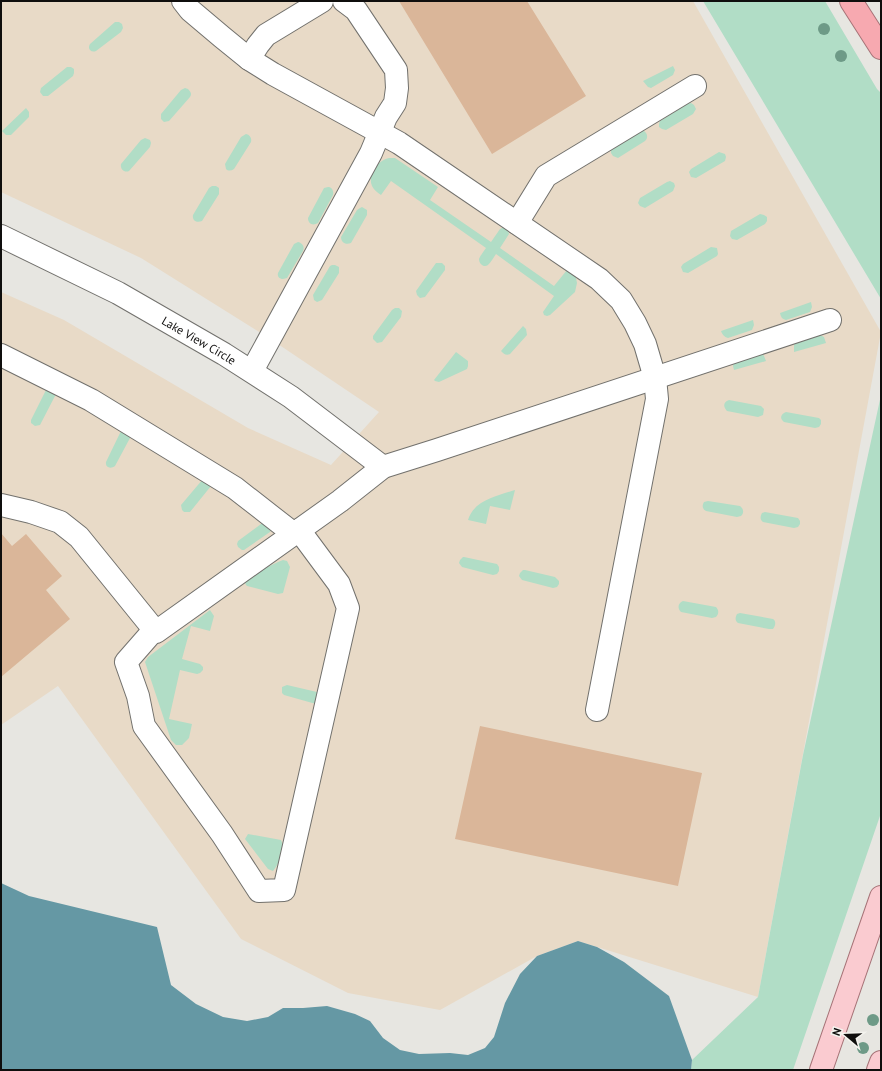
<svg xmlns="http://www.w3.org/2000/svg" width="882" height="1071" font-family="'PT Sans',sans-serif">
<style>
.commercial{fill:#e8dac7}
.green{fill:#b1ddc6}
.water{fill:#6598a4}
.building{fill:#dab699}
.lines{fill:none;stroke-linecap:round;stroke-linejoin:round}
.minor-casing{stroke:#72716d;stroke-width:24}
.major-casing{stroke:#a67377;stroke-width:24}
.highway-casing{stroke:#a67377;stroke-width:24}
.minor{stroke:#fff;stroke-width:22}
.major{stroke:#facbd0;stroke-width:22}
.highway{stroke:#f7a9b0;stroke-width:22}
.tree{fill:#6e9a87}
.labels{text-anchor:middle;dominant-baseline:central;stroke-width:4;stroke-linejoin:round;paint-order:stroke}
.street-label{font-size:12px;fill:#0f0e0d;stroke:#f4f3ee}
</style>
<rect width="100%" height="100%" fill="#e7e6e1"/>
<path class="commercial" d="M1,1H693L881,332L758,997L578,941L537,956L440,1010L348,993L241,939L58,686L1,725V292L64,320L248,428L331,465L379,412L269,338L141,258L1,192Z"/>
<path class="green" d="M703,1H825L877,89L881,93V299Z
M115,22H119L122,24L123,28L121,32L96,51C91,53 87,49 90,44Z
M673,66L675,70L673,75L651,88L648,87L643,81Z
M67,67H71L74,69V73L73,76L48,96H43L40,92L41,88Z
M185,88L188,89C191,92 192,94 190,97L169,121L164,122L161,119V114L181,90Z
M691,103L694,105L696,109L693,114L666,130L662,129L659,127V124L660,121L687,104Z
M26,108L29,112V117L11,135H6L2,131Z
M641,131H644C648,134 648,138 645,141L618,158L613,156L611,153V150L612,148Z
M246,134C250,135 252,138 251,142L234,169C231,171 228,171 226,169L225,164L241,137Z
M145,138L150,140L151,143L150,147L129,171C124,173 120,169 121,164L141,140Z
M719,152L725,154L726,157L725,161L696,178L691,177L689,172L691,169Z
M389,158H395L438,187L430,200L491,242L500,229L504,227L508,230L509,234L500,248L554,286L567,270L573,274L576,278L577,283L575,292L550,315L547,316L544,315L543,312L554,296L496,254C494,257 491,262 488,265C484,268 479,264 479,259C480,256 484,251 486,248L391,181L381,195C377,192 374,190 372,186C367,174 378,160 389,158Z
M670,181L674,183L675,186L673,191L645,208L640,206L638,203L640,198L667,182Z
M212,186H216L219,188V194L202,221C197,223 192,221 193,215L209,188Z
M328,187C332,187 334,191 333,195L318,223C313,226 308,224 308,218L324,188Z
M362,207L367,210V215L351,243C346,245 341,243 341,237L357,210L360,208Z
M760,214L764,215L767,217V221L765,224L737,240L732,239L730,236L731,231Z
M298,242C302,243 305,246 303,251L287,278L283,279C280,279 277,277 278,273L294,244Z
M711,247L717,248L718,254L717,256L688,273L683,272L681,267L683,264Z
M436,263H442L445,266V270L425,297L420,298L417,295L416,291Z
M332,265H335L339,267V273L322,300L317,302L314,300L313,295L330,266Z
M811,302L812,307L810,312L786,320C782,319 781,317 780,313Z
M395,308H399L402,311L401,317L382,342L377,343L373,339V336L392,310Z
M753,320L754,325L752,330L728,338C724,337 722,334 721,331Z
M523,326L526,329L527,335L510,354C506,356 504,354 501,351Z
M820,335L824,337L826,343L794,352V345L796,342Z
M456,352L468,361V366L467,369L439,382L435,381L434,380Z
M762,353L764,356L766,361L734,370L733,366L734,363Z
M46,390L56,394L55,396L40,425L35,426L31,423V420Z
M881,395V813L793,1070H691L692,1060L758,997L803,755Z
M729,400L761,406L764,409L763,415L758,417L727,411C723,407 723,402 729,400Z
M786,412L819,418L821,420V424L819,427L815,428L784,422C779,418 781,414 786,412Z
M122,430L131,436L130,438L115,466C111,469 105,468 106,462L120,433Z
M203,479L211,486L190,512H184L182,510L181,505Z
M515,490L510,510L490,506L486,524L468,520C474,500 497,496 515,490Z
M708,501L740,506C744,509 744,513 741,516L737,517L706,511C702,509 702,505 704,502Z
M765,512L798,518L800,521V524L798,527L794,528L763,522C760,520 760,517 762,513Z
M265,521L272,528L270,532L244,550H242L238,547L237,544L238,541Z
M463,557H464L497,564L499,567V571L497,574L493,575L462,567L459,563L460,560Z
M283,560L287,561L290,567L283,593L278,594L247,586C244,583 245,580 247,577L278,562Z
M523,570H525L555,577L559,581V584L557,587L553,588L522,580L519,576L520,573Z
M683,601L716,607C719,610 719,614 716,617L712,618L681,612C677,608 678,603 683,601Z
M210,610L214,616L210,631L191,626L182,659L200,664L203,667V670L200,673L197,674L180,670L169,719L192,724L189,738L182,745H176L171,740L145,662L148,657Z
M740,613L773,619C776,621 776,625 773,629H769L738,623C735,621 735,618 737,614Z
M287,685L317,692L320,695L316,704L284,695L282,693V687Z
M248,834L281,840C286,849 279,864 273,871L268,869L245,839Z"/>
<path class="water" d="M1,883L29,896L157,927L171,985L196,1004L223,1017L247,1021L268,1017L283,1008H303L327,1006L355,1014L370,1021L383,1038L400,1050L419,1054L450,1053L468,1055L485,1048L494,1037L505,1003L520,974L537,956L578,941L597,947L624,962L669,996L692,1060L691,1070H1Z"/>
<path class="building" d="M399,1H527L586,96L492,154Z
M1,533L12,546L26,534L62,576L46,590L70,619L1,677Z
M480,726L702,773L678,886L455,839Z"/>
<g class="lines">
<g class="minor-casing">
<g id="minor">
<path d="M183,1L190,10L222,37L249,59L273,74L399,143L599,279L621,300L635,323L645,344L655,378L657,399L597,710"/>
<path d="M249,59L258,45L266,35L322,1"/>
<path d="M517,223L546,176L695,86"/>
<path id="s1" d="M1,236L118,293L224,354L291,397L383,467"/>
<path d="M1,355L91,400L235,488L294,534"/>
<path d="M252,371L371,153L386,117L395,103L397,88L396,70L356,10L344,1"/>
<path d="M1,505L31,512L60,522L79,537L156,632L340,501L383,467L437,450L830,320"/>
<path d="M154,630L126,662L138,696L144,726L222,834L259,891L284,890L348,608L339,584L299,530"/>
</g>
</g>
<g class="major-casing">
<path id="major" d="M821,1070L881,897
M878,1070L881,1062"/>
</g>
<g class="highway-casing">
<path id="highway" d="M851,1L881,48"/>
</g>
<use href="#minor" class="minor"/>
<use href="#major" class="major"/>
<use href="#highway" class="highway"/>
</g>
<g class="tree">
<circle cx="824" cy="29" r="6"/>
<circle cx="841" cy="56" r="6"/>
<circle cx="873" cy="1020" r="6"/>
<circle cx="863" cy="1048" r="6"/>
</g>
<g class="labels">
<g class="street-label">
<text stroke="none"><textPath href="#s1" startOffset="224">Lake View Circle</textPath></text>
</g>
</g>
<rect width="882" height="1071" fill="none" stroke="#0f0e0d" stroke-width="4"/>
<g transform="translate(846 1035) rotate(289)" stroke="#f4f3ee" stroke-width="3" paint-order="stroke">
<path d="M0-3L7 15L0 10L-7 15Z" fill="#0f0e0d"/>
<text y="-6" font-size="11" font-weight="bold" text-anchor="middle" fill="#0f0e0d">N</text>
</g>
</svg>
